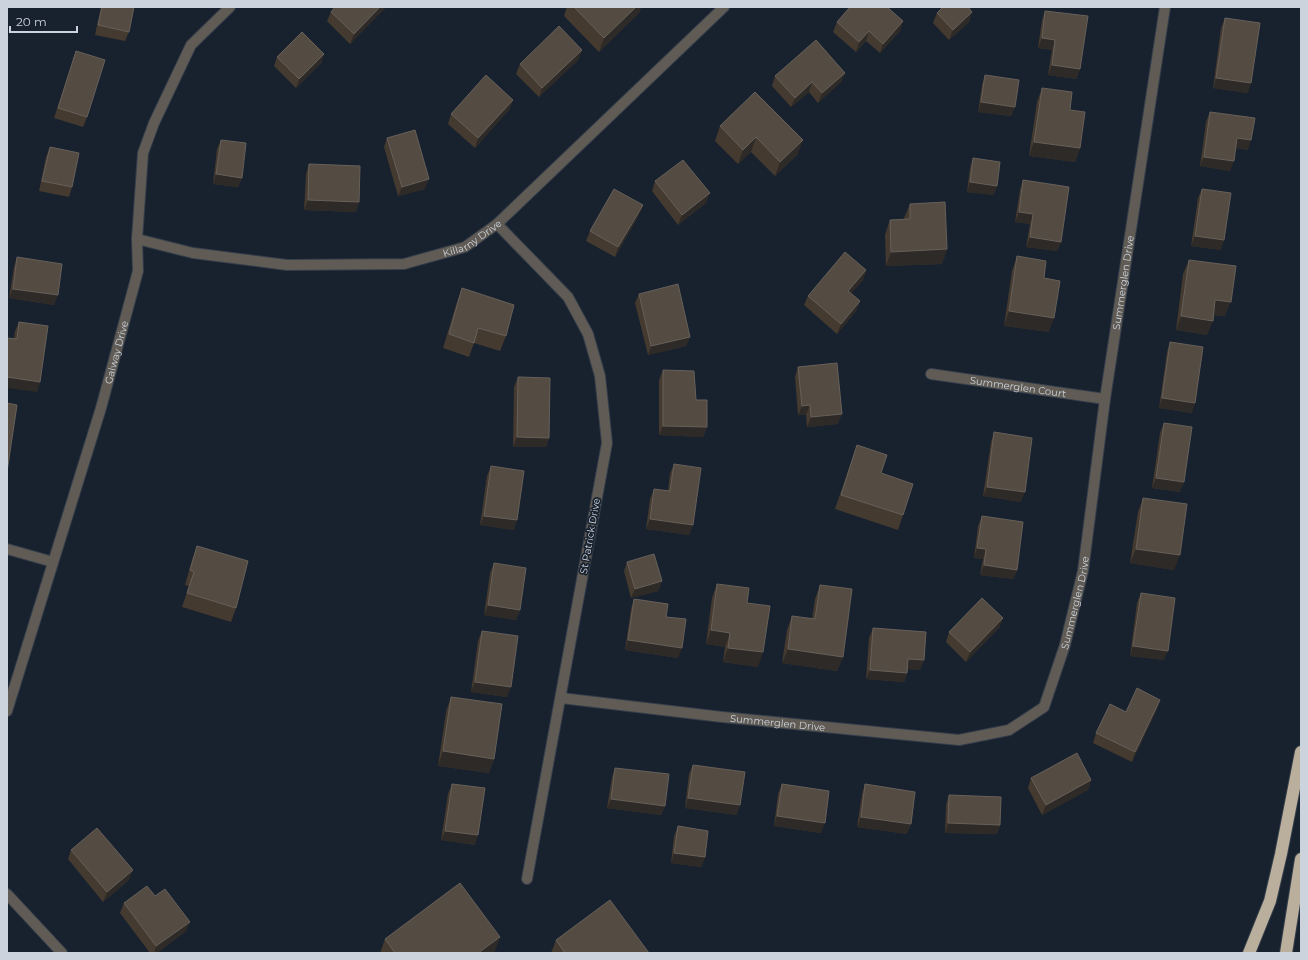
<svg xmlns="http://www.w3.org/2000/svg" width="1308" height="960" font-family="Montserrat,sans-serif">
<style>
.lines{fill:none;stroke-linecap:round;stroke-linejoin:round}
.street-casing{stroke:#353e4b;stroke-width:12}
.highway-casing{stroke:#353e4b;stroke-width:14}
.street{stroke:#605c55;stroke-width:10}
.highway{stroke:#b9af9c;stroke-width:12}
.wall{fill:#453a2f}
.shaded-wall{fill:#2d2a27}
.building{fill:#544b42;stroke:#67605a}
.labels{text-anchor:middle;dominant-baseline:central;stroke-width:3.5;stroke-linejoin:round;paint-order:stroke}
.street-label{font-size:10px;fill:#cdd3dc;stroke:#18222f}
</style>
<rect width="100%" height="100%" fill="#18222f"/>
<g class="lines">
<g class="street-casing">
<g id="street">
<path d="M497,224L568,297L588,334L600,376L607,443L527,879"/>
<path id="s1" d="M137,239L193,253L287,265L404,264L465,247L497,224L724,7"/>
<path id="s2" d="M931,374L1105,399"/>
<path d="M7,549L53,562"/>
<path id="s3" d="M561,698L722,717L959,740L1009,730L1044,707L1065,645L1083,571L1105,399L1165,7"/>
<path id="s4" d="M7,711L101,408L138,271L137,239L143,153L154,123L191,45L230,7"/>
<path d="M7,894L62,953"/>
</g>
</g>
<g class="highway-casing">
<path id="highway" d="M1249,953L1270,901L1281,854L1301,752
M1286,953L1301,859"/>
</g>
<use href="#street" class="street"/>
<use href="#highway" class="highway"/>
</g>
<path class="wall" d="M101,7H134L129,32L125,41L95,35Z
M386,7L350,44L327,21L331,12Z
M567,7H641L639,13L599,52L564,16Z
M1045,11L1077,79L1048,75L1052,50L1038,48L1042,20Z
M972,12L969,22L949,40L933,23L937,13Z
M1225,18L1248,93L1213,88L1221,28Z
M903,21L900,31L880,53L866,41L856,52L833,32L837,22Z
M582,50L578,60L539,97L516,74L520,64Z
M76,51L87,117L83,127L54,118Z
M324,54L321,63L296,88L274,66L277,57Z
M845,73L841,82L818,103L809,92L791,107L772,86L775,76Z
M985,75L1015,107L1011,116L978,112L982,85Z
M1042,88L1070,110L1080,148L1075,162L1029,156L1037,102Z
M755,92L798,154L775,176L751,152L738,164L715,141L720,126Z
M513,100L509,110L475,148L448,124L451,114Z
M1210,112L1248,150L1236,148L1230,171L1200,166L1206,122Z
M387,138L425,189L398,196L384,147Z
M221,140L242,178L238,187L213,184L217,149Z
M50,147L72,187L69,197L39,191L46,157Z
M973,158L994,195L967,192L970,168Z
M309,164L359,202L356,212L304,210L306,174Z
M1023,180L1061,242L1057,251L1026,247L1030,224L1015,222L1020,190Z
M655,181L706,203L678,225L652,191Z
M1202,189L1221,250L1191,246L1198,198Z
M910,204L947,249L942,264L886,266L885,235L890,220H904V218Z
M639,215L615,257L586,241L590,231Z
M1017,256L1044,278L1049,332L1004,326L1012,271Z
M17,257L54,305L9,298L14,267Z
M1189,260L1225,316L1213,315L1207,335L1176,330L1183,274Z
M866,270L863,280L851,293L860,301L856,311L837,334L804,305L808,296Z
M462,288L506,336L500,351L474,343L469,357L443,348L457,302Z
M639,294L690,337L686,346L648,355L635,303Z
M19,322L40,382L37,392L14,339L15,331Z
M1170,342L1192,413L1159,408L1167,352Z
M798,367L838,424L807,427L806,415H798L795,377Z
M663,370L696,400L707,427L703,437L659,435V380Z
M518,377L549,438L546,447H513L514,387Z
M1164,423L1180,492L1152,488L1160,433Z
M994,432L1021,502L983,496L991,442Z
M857,445L881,473L903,515L898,530L835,509Z
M674,464L693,525L689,535L646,529L650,499L654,489L668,491L670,474Z
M491,466L514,530L480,525L487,476Z
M1143,498L1174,570L1130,563L1138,512Z
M982,516L1017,570L1013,579L980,575L983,559L974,558L978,526Z
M197,546L236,608L231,622L182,607L189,586L185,585L192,560Z
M627,562L662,581L658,591L631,598L624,571Z
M494,563L520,610L516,620L484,615L490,573Z
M717,584L747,603L758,667L723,662L725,647L706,644L712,598Z
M820,585L843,657L837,671L782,663L787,630L792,616L812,619L815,599Z
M1141,593L1164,660L1130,656L1137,603Z
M634,599L666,617L678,658L625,650L631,609Z
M1003,618L999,628L966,662L946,642L949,632Z
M873,628L924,660L920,670L908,669L907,673L904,682L866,679L869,638Z
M482,631L507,697L471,692L478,641Z
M451,697L494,759L489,773L438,766L446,712Z
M1157,709L1132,762L1093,743L1096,733L1126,712Z
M693,765L737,815L685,808L689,774Z
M615,768L665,806L661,815L607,808L612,777Z
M1031,778L1091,780L1088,790L1042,815L1028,788Z
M452,784L475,845L441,840L448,794Z
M782,784L821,833L774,826L778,794Z
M865,784L907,834L857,827L862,794Z
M949,795L1000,825L997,834L945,833L946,805Z
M678,826L705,857L701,867L671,863L674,836Z
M71,850L129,880L103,902L68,859Z
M155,896L186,931L157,953H150L120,913L124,903Z
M385,939L495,951L492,953H380Z
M556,940L649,953H551Z"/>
<path class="shaded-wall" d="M380,7H386L350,44L354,34Z
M636,7H641L639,13L599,52L604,38Z
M972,12L969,22L949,40L953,30Z
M903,21L900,31L880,53L883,44Z
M869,31L866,41L856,52L859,42Z
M1042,38L1055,40L1052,50L1038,48Z
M582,50L578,60L539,97L542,88Z
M324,54L321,63L296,88L299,79Z
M1052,65L1080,69L1077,79L1048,75Z
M845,73L841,82L818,103L822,93Z
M1216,78L1251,83L1248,93L1213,88Z
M812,82L809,92L791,107L795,98Z
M513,100L509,110L475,148L478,138Z
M981,102L1015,107L1011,116L978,112Z
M756,137L751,152L738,164L743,150Z
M1237,138L1251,140L1248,150L1234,148Z
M803,140L798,154L775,176L780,162Z
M1034,142L1080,148L1075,162L1029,156Z
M1204,157L1234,161L1230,171L1200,166Z
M216,174L242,178L238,187L213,184Z
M429,179L425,189L398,196L402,187Z
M970,182L997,186L994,195L967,192Z
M710,193L706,203L678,225L682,215Z
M308,200L359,202L356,212L304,210Z
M643,205L639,215L615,257L618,247Z
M1019,212L1033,214L1030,224L1015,222Z
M1195,236L1224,240L1221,250L1191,246Z
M1030,237L1061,242L1057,251L1026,247Z
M947,249L942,264L886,266L891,252Z
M866,270L863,280L845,301L848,291Z
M13,289L58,295L54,305L9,298Z
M1215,300L1231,302L1225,316L1210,314Z
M860,301L856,311L837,334L841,324Z
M1009,311L1054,318L1049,332L1004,326Z
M1181,316L1213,321L1207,335L1176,330Z
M690,337L686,346L648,355L651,346Z
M7,377L40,382L37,392L7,388Z
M1162,398L1195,403L1192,413L1159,408Z
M810,405L806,415H798L802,406Z
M842,414L838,424L807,427L811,417Z
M663,426L707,427L703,437L659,435Z
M517,437L549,438L546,447H513Z
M1156,478L1184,482L1180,492L1152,488Z
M987,487L1025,492L1021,502L983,496Z
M484,516L517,520L514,530L480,525Z
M650,519L693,525L689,535L646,529Z
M977,548L986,549L983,559L974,558Z
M1136,549L1180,555L1174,570L1130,563Z
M984,565L1017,570L1013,579L980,575Z
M662,581L658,591L631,598L635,589Z
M488,605L520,610L516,620L484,615Z
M1003,618L999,628L966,662L970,652Z
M711,630L730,633L725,647L706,644Z
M628,640L682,648L678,658L625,650Z
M1133,646L1168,651L1164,660L1130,656Z
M728,648L763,652L758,667L723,662Z
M788,649L843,657L837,671L782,663Z
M908,659L924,660L920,670L905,669Z
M870,670L907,673L904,682L866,679Z
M475,682L511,687L507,697L471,692Z
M1160,700L1157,709L1132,762L1135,752Z
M443,751L494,759L489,773L438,766Z
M1091,780L1088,790L1042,815L1046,805Z
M688,798L740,805L737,815L685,808Z
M611,799L665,806L661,815L607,808Z
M777,816L825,823L821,833L774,826Z
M861,817L911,824L907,834L857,827Z
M948,823L1000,825L997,834L945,833Z
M445,831L478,835L475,845L441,840Z
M674,853L705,857L701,867L671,863Z
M133,870L129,880L103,902L107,892Z
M190,922L186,931L157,953H154L156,946Z
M500,937L495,951L492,953H478Z"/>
<path class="building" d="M102,7H134L129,32L98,25Z
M335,7H380L354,34L331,12Z
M574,7H636L604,38Z
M850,7H887L903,21L883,44L869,31L859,42L837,22Z
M943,7H968L972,12L953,30L937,13Z
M1045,11L1088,16L1080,69L1052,65L1055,40L1042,38Z
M1225,18L1260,23L1251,83L1216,78Z
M559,26L582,50L542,88L520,64Z
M302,32L324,54L299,79L277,57Z
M816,40L845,73L822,93L812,82L795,98L775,76Z
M76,51L105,60L87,117L58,108Z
M486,75L513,100L478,138L451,114Z
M985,75L1019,80L1015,107L981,102Z
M1042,88L1072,92L1070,110L1085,112L1080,148L1034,142Z
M755,92L803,140L780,162L756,137L743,150L720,126Z
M1210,112L1255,118L1251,140L1237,138L1234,161L1204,157Z
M415,130L429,179L402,187L387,138Z
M221,140L246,143L242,178L216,174Z
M50,147L79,153L72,187L42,181Z
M973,158L1000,162L997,186L970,182Z
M683,160L710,193L682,215L655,181Z
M309,164L360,166L359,202L308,200Z
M1023,180L1069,187L1061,242L1030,237L1033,214L1019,212Z
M614,189L643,205L618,247L590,231Z
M1202,189L1231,193L1224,240L1195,236Z
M945,202L947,249L891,252L890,220L910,219V204Z
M845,252L866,270L848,291L860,301L841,324L808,296Z
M1017,256L1046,261L1044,278L1060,281L1054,318L1009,311Z
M17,257L62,264L58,295L13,289Z
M1189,260L1236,266L1231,302L1215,300L1213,321L1181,316Z
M678,284L690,337L651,346L639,294Z
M462,288L514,305L506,336L478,328L474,343L449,334Z
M19,322L48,326L40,382L7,377V338L17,339Z
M1170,342L1203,347L1195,403L1162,398Z
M837,363L842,414L811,417L810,405L802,406L798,367Z
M663,370L694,371L696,400H707V427L663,426Z
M518,377L550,378L549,438L517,437Z
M7,403L17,405L7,472Z
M1164,423L1192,427L1184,482L1156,478Z
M994,432L1032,438L1025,492L987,487Z
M857,445L887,455L881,473L913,484L903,515L841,495Z
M674,464L701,468L693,525L650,519L654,489L670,491Z
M491,466L524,471L517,520L484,516Z
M1143,498L1187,504L1180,555L1136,549Z
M982,516L1023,522L1017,570L984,565L986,549L977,548Z
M197,546L248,561L236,608L187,593L194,572L190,570Z
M654,554L662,581L635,589L627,562Z
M494,563L526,568L520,610L488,605Z
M717,584L749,588L747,603L770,606L763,652L728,648L730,633L711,630Z
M820,585L852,589L843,657L788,649L792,616L815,619Z
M1141,593L1175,598L1168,651L1133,646Z
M982,598L1003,618L970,652L949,632Z
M634,599L668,604L666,617L686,619L682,648L628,640Z
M873,628L926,632L924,660L908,659L907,673L870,670Z
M482,631L518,636L511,687L475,682Z
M1137,688L1160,700L1135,752L1096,733L1110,704L1126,712Z
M451,697L502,704L494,759L443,751Z
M1077,753L1091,780L1046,805L1031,778Z
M693,765L745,772L740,805L688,798Z
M615,768L669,774L665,806L611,799Z
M452,784L485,788L478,835L445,831Z
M782,784L829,791L825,823L777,816Z
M865,784L915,792L911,824L861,817Z
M949,795L1001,797L1000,825L948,823Z
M678,826L708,831L705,857L674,853Z
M97,828L133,870L107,892L71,850Z
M460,883L500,937L478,953H395L385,939Z
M147,886L155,896L165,889L190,922L156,946L124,903Z
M610,900L649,953H565L556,940Z"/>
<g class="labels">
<g class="street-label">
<text stroke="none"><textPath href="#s1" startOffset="343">Killarny Drive</textPath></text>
<text stroke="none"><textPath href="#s3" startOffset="926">Summerglen Drive</textPath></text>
<text stroke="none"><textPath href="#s4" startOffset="375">Galway Drive</textPath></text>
<text stroke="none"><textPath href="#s2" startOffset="88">Summerglen Court</textPath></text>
<text transform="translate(590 536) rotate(-80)">St Patrick Drive</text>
<text stroke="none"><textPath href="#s3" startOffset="602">Summerglen Drive</textPath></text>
<text stroke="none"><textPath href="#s3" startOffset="218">Summerglen Drive</textPath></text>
</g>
</g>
<rect width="1308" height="960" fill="none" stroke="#cdd3dc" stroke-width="16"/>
<path d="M10 26v6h67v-6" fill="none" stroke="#cdd3dc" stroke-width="2"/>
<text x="16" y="26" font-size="12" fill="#cdd3dc" stroke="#18222f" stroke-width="3" paint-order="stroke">20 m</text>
</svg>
